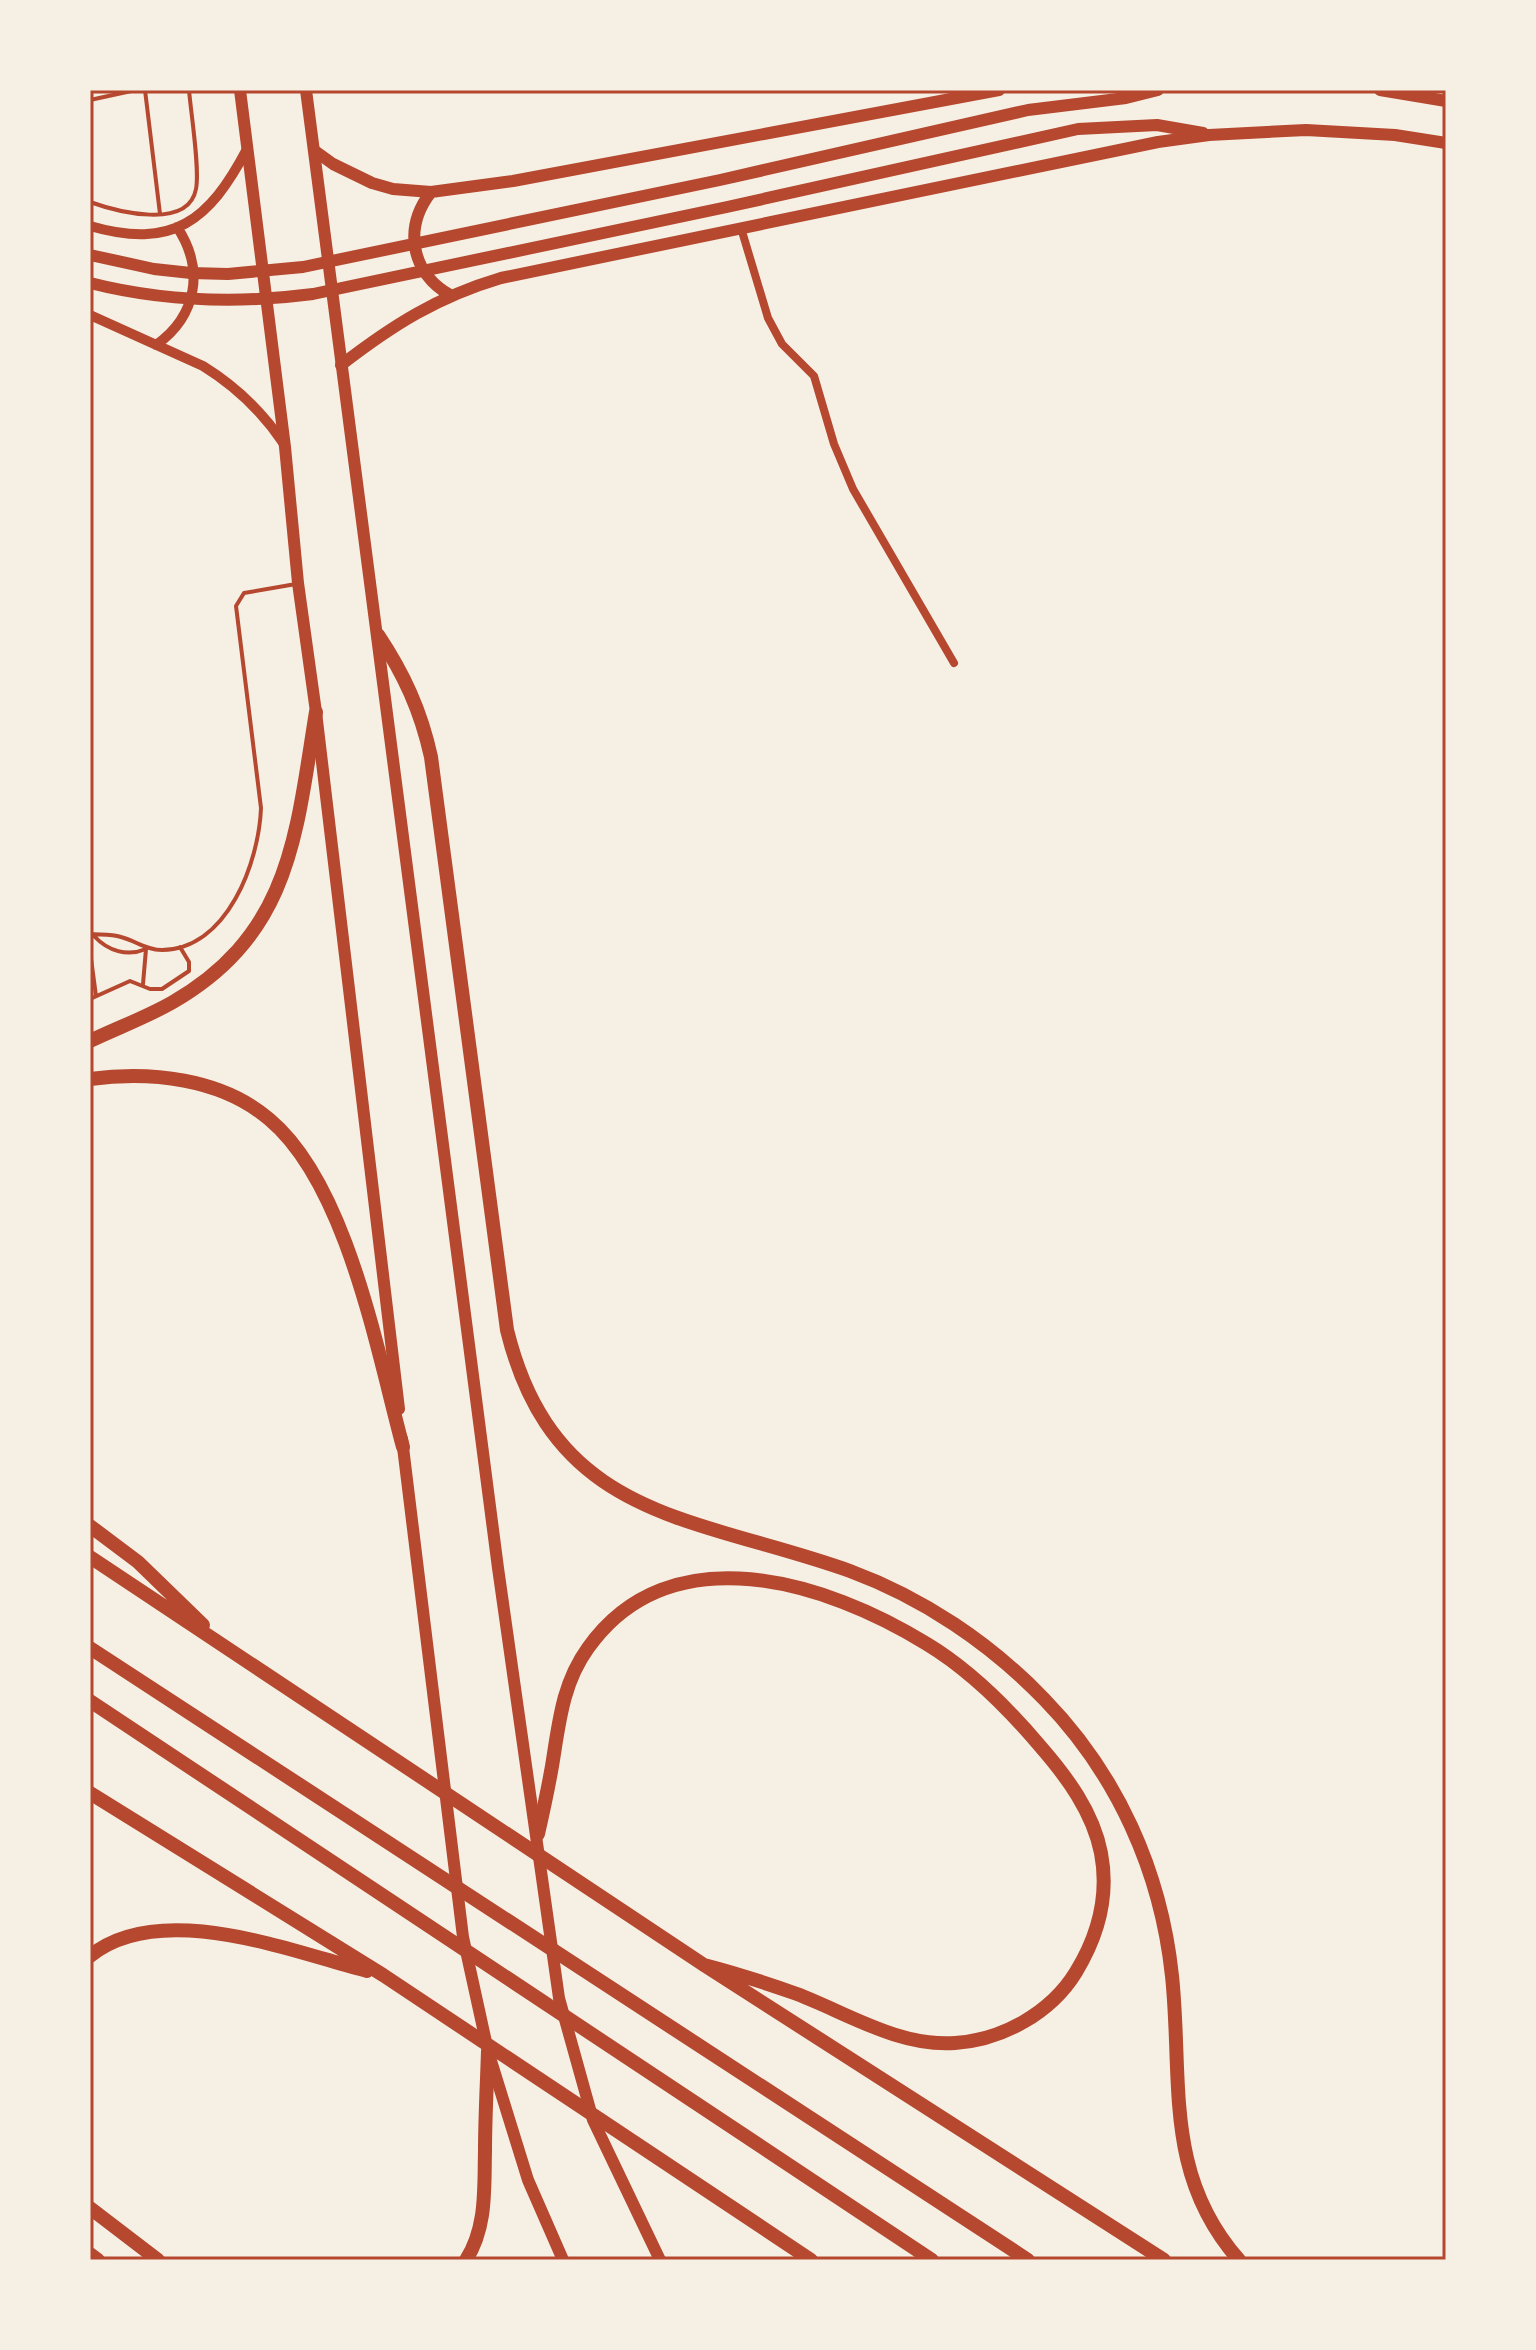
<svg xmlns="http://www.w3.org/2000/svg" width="1536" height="2350" font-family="'Source Serif 4',serif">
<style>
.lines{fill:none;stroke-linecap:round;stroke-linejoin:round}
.service{stroke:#b5482f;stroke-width:4}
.minor{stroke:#b5482f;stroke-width:8}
.tertiary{stroke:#b5482f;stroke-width:10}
.secondary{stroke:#b5482f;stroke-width:12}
.primary{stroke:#b5482f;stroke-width:12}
.trunk{stroke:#b5482f;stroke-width:14}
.motorway{stroke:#b5482f;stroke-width:14}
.neatline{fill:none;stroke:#b5482f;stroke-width:3}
</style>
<rect width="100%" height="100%" fill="#f6efe4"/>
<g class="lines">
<path class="service" d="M145,90L160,214
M90,100L136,90
M90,202C115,211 188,231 196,189C200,169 191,114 189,90
M90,934C100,935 111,934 121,937C136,941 146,950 162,950C228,949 259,861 261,808L236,606L244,593L296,584
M94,936C108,951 127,957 146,949
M90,951L96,996
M143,984L146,949
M90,999L130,981L150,989H162L189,971V962L180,947"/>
<path class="minor" d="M741,228L768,318L782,344L814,376L834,444L853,489L954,663"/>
<path class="tertiary" d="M90,226C173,250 209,221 247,149
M90,315L203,366C237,387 262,411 284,444
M156,345C197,316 205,269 177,227"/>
<path class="secondary" d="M1380,90L1446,101
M315,151L333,164L372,183L393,189L431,192L513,181L999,90
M431,192C403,228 411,273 450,295
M90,255L154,269L191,273L228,274L303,267L720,180L1028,110L1126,98L1158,90
M90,283C165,302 237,304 313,294L727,207L1078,129L1157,125L1203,133
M341,365C393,325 437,297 501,278L1158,142L1209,135L1306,130L1395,135L1446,143"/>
<path class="primary" d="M240,90L285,447L298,583L316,712L399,1409
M306,90L498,1568L559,1998L593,2120L660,2260
M402,1439L463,1937L488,2051L528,2180L563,2260"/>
<path class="trunk" d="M378,635C404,674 421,711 431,757L507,1330C554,1521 696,1516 850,1571C923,1598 990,1643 1044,1699C1117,1774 1161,1871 1172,1976C1183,2080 1163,2174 1239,2260
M90,1041C117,1028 147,1017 173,1002C292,933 296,833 316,712
M90,1079C150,1071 221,1078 269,1119C347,1184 377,1351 403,1447
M90,1526L138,1562L203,1625
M90,1557L704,1965L1164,2260
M90,1793L383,1975L811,2260
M538,1834C543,1812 548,1789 552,1766C559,1724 562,1684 588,1648C670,1532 827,1582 927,1644C970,1670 1007,1707 1040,1746C1067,1777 1093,1812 1101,1853C1109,1895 1098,1936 1076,1972C1051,2013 1002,2040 955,2043C899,2047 847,2013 797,1994C766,1983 735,1973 704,1965
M90,1956C160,1899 290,1951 367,1971
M90,2208L158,2260
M90,2254L98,2260
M466,2260C487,2227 484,2189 485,2151C485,2118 487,2084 488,2051"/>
<path class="motorway" d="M90,1648L1028,2260
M90,1701L932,2260"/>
</g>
<rect width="1536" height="2350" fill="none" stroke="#f6efe4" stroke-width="184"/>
<rect x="92" y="92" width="1352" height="2166" class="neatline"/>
</svg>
